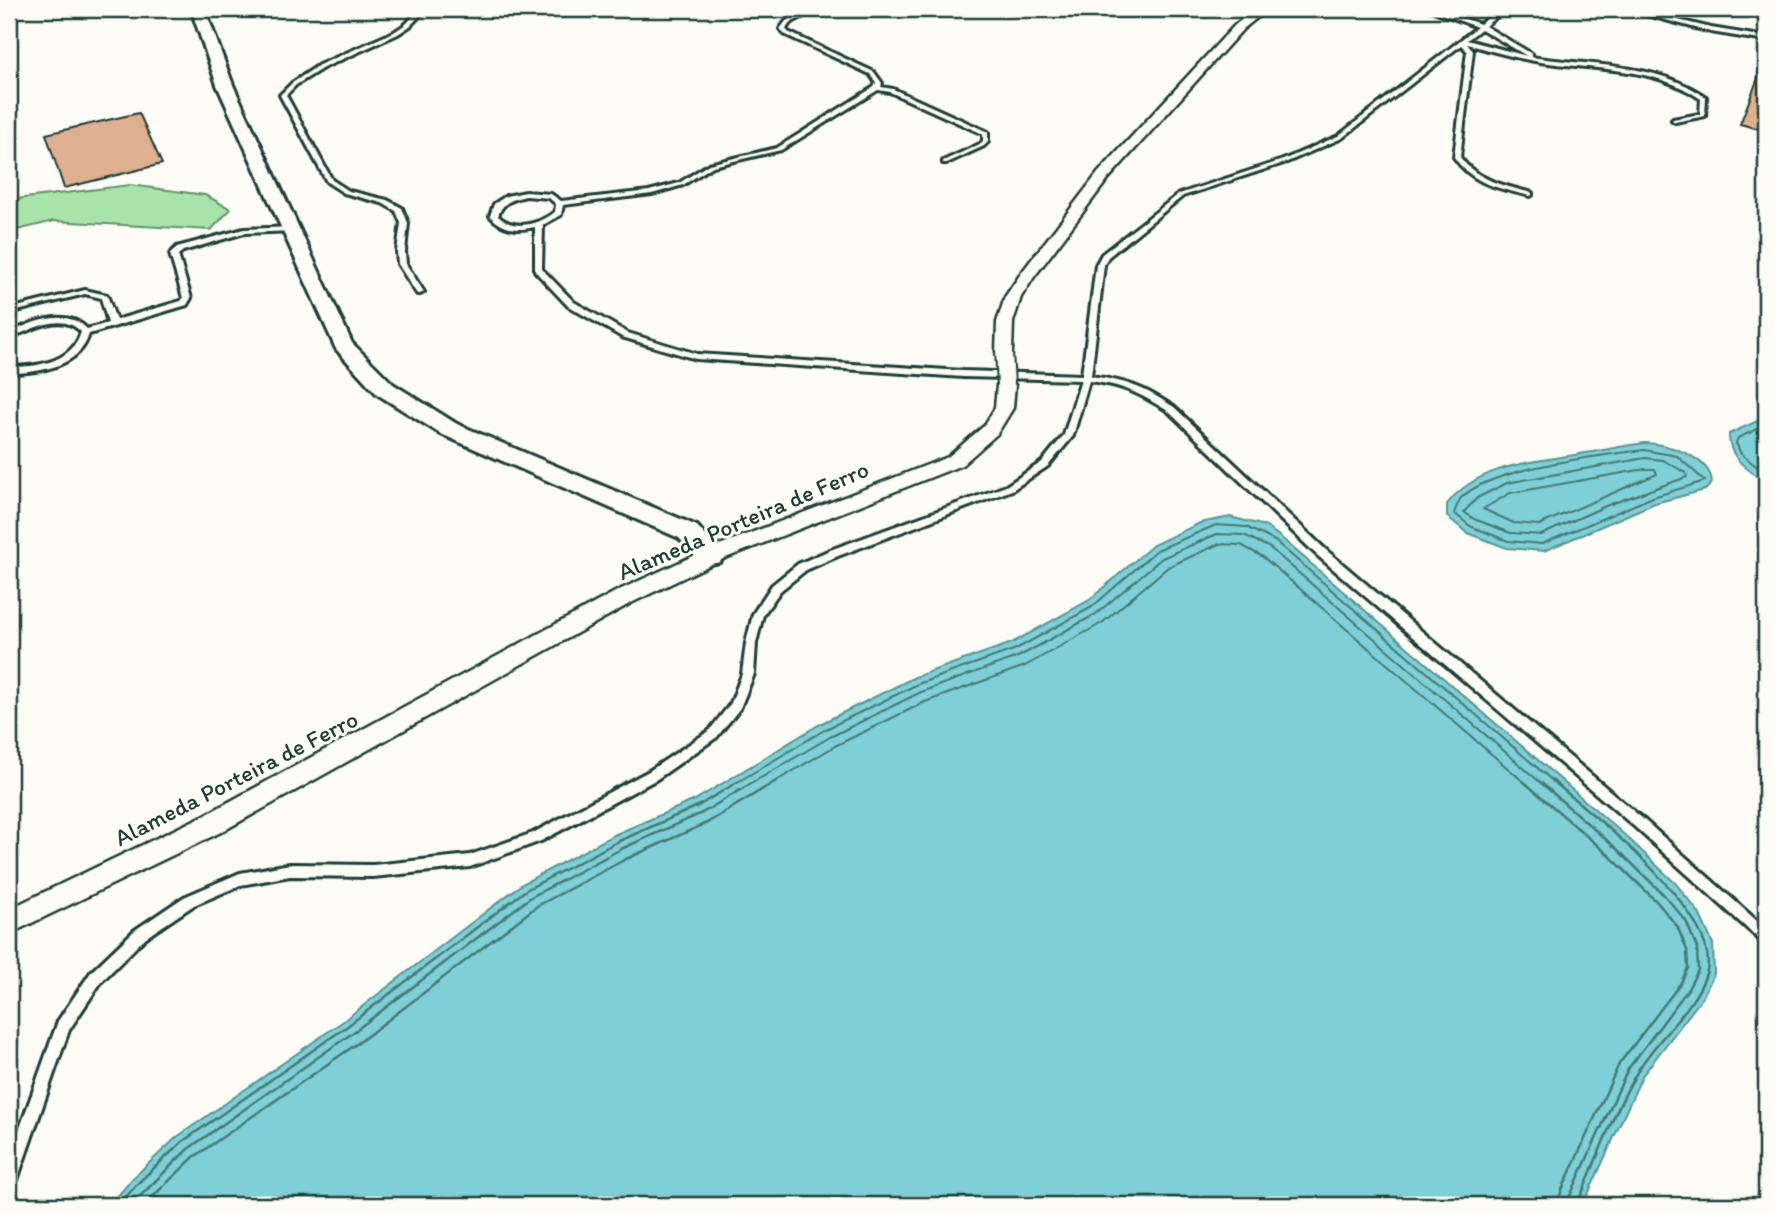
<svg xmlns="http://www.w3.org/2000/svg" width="1775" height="1214" font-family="Itim,sans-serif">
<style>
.green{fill:#a8e3a9;stroke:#64906e;stroke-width:2}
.water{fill:#7fd0d6;stroke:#599595;stroke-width:2}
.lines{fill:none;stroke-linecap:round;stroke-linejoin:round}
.shore-far1{stroke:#457875;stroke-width:2}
.shore{stroke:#457875;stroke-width:2.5}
.building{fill:#deb08f;stroke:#1f3d34;stroke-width:2}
.service-casing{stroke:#1f3d34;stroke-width:6}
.minor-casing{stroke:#1f3d34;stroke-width:5}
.tertiary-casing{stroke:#1f3d34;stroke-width:6}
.service{fill:#fdfcf7;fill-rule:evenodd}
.minor{fill:#fdfcf7;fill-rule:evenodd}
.tertiary{fill:#fdfcf7;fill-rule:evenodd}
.minor-bridge-casing{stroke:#1f3d34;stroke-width:20;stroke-linecap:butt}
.minor-bridge{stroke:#fdfcf7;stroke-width:16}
.labels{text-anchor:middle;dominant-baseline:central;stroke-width:6;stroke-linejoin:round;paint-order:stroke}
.street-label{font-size:24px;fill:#1f3d34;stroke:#fdfcf7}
</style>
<rect width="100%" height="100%" fill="#fdfcf7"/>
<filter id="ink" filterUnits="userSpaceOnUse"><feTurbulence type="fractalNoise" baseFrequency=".0143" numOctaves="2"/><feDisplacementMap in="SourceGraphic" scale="14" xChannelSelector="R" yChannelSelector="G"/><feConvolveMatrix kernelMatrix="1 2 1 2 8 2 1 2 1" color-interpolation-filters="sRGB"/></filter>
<g filter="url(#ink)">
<path class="green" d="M130,185L205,195L231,209L211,230L54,221L9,232V200Z"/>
<path class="water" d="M1766,417V482C1748,470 1728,458 1729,434Z
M1644,443C1666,443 1711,457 1712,483L1705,490L1655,503L1544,551L1507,548L1467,533L1447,516V504C1479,464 1533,462 1580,454C1601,451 1622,446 1644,443Z
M1230,517L1265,526L1279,536L1628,838L1676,884L1699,913L1713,944L1714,974L1702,998L1642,1076L1583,1205H110L133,1178L177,1137L342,1022L522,884L614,835L695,800L822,723L915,677L1012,643L1088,601L1153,545L1200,523Z"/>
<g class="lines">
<path class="shore-far1" d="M1766,425L1738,438L1736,443L1741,454L1766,474
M1644,450L1677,456L1705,481L1653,497L1542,544L1508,541L1470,526L1454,513C1456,509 1458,502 1461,498C1490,468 1602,455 1644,450Z
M1645,458L1663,460L1686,473L1687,477L1608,505L1541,535L1511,533L1474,519L1464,512L1477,498L1507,483Z
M1645,469H1655L1657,474L1539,525L1514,523L1483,509L1510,493Z
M736,783L826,729L918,684L1016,649L1092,607L1157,550L1216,525L1246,527L1275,541L1555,783
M752,783L830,737L921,692L1020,656L1096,614L1162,558L1217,534L1244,535L1270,548L1541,783
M773,783L835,746L925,702L1025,666L1102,623L1168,567L1219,544L1241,545L1263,557L1525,783"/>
<path class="shore" d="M1523,781L1611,857L1657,902L1677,926L1687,950L1688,968L1680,984L1619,1064L1561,1192L1558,1205
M1539,781L1618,850L1664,895L1686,921L1697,948L1698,970L1688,989L1628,1069L1570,1196L1569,1205
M1553,781C1593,816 1725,915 1706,974C1693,1012 1655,1039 1636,1074C1612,1115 1596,1162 1577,1205
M119,1205L138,1183L182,1142L346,1027L526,890L617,842L698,806L739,781
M131,1205L188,1149L351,1034L531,897L621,849L702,813L755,781
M144,1205L194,1157L358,1043L537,906L626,859L707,823L776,781"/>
</g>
<path class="building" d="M1765,60L1766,61V131L1740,124Z
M139,113L162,164L64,188L46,134Z"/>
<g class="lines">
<g class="service-casing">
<path id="service" d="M9,9H14L12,22L9,24Z
M420,9H426L410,26L398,34L323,68L296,85L286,95L332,180L349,191L387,200L402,208L408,223L405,251L406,264L424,292L420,294H417L398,264L397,251L401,223L396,211L382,203L344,193L327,182L280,95L292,83L319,65L394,32L406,24Z
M811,9H818L790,23L786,29L788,32L874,72L882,83L881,87L893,89L988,132V142L984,146L947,163H943V161L980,144L983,141V134L890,92L878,90L781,150L713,166L683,185L652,194L563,205L561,215L543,225L542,269L574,302L628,333L697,354L963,371L1082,375L1096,265L1102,254L1179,194L1283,160L1338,136L1477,27L1428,9H1436L1480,24L1500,9H1506L1485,26L1532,54L1531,57C1590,66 1655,62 1706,97L1705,116L1675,122L1672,120L1673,119L1700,114L1701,99C1654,66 1595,70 1540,62C1515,58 1491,51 1467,44L1473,51L1460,157C1477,181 1506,186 1532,193V195L1530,196C1499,188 1473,185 1454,157L1467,51L1461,45L1342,138L1287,162L1183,196L1108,257L1104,265L1091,376C1127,381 1143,387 1174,407L1326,550L1643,819L1766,929V943L1761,941L1635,827L1318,556L1168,411C1139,393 1123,385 1089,381L1073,436L1048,466L1012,490L838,556L806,570L780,591L763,615L756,643L754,674L740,708L717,737L657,779L541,841L470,867L373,877L290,876L241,885L194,905L145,938L101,982L69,1030L17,1180L14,1185L9,1188V1159L58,1021L91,972L135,930L184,897L240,873L290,864L373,865L470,855L533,833L649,771L709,731L731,703L742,674L746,643L753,614L772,585L798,564L830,550L1006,486L1042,462L1064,435L1081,380L963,377L696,359L622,337L568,306L535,271V227C518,231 503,230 490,216L494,204L506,196L526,192L551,194L561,201L649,191L679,183L709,164L777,148L874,87L876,83L870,74L784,34L780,29L786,21ZM1481,29L1527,56L1467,40ZM526,196L549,198L556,204L555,212C538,225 514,231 498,216C502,202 513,199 526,196Z
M1624,9H1633L1711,28L1766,37V41L1711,32Z
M290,227H293V231L244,233L183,251L178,255L191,298L187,305L89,334C80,367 38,373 9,373V367C36,367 72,363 81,332C61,310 31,331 9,338V333C31,322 67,307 87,329L108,323L101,298L85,294L9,313V309L85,290L107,295L116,320L181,301L183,298L170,254L177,247L244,229Z"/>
</g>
<g class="minor-casing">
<path id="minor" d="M1261,9H1276L1258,17L1243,29L1108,179L1034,277L1021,297L1013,322L1012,352L1010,356H998L996,352L997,322L1005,297L1022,272L1098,173L1235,25L1250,13Z
M1006,380L1015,385L1013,408L997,434L962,465L718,561L631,603L223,831L9,934V909L205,815L617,591L704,551L948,457L984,426L995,408L997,385Z"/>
</g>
<g class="tertiary-casing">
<path id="tertiary" d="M191,9H205L233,85L352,343L393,384L457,424L697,526L724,556L720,562C701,568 691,551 679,538L441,434L377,394L336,349L217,85Z"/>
</g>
<use href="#service" class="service"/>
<use href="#minor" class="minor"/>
<use href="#tertiary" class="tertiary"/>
<g class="minor-bridge-casing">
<path id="minor-bridge" d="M1004,352L1006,385"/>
</g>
<use href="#minor-bridge" class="minor-bridge"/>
</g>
</g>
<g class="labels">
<g class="street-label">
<text transform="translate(743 520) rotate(-23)">Alameda Porteira de Ferro</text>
<text transform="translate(236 778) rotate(-27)">Alameda Porteira de Ferro</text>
</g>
</g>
<rect width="1775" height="1214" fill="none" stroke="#fdfcf7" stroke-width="35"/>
<rect x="18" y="18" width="1740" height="1179" fill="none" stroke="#1f3d34" stroke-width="2.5" filter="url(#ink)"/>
</svg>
